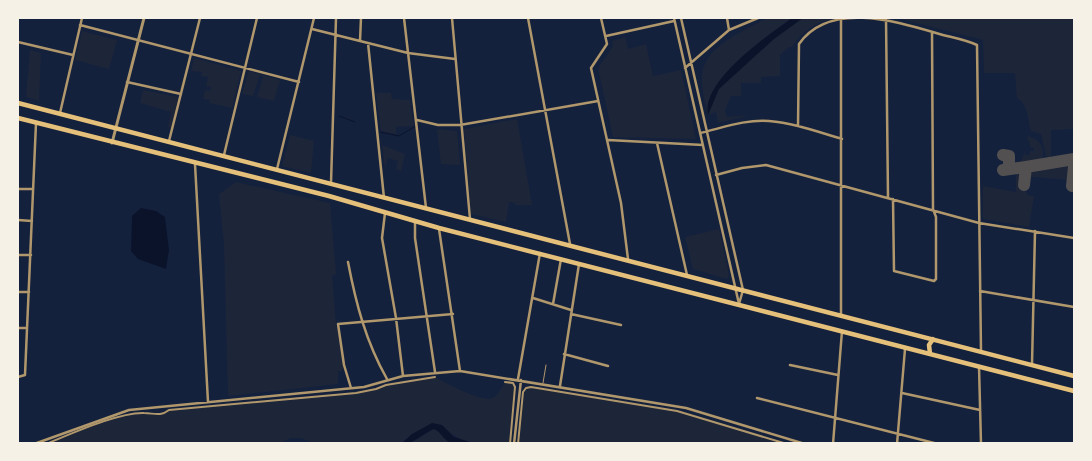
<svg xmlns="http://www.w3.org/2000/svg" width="1092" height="461" font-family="'Fira Sans Condensed',sans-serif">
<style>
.green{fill:#1d2539}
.water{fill:#0b132b}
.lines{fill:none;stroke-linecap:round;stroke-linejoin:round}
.stream{stroke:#0b132b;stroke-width:1}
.taxiway{stroke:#525050;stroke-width:12}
.service{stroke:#b1986c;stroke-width:1}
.pedestrian{stroke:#b1986c;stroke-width:2}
.minor{stroke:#b1986c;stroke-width:2.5}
.tertiary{stroke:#b1986c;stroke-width:3}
.primary{stroke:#e5c07b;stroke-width:4.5}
</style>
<rect width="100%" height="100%" fill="#14213d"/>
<path class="green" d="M767,18H836C816,22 804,30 792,47H789L780,55V76L761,77V83H741V96H731L725,110L727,117L750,115L718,123L716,112L708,115C705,103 701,88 702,76C704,45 745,31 767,18Z
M897,18H1074V129L1051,130V160L1046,156L1041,134L1031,131C1027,118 1029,106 1017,98L1015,73H984L983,40Z
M82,31L117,40L109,69L75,60Z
M625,37L628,49L646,44L653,76L681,70L696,139L613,137L598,68L613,46L612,41Z
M30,50L41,53L39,101L26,97Z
M194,58L241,71L232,108L209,103L210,100L203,99L205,90L210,91L211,87L206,86L208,77L201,76L202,72L191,71Z
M249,71L280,80L274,101L257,97L263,77L260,75L253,96L242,94Z
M143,90L178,97L171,128L168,127L171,112L140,103Z
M376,93H391L392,99L410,100L414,126L396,127V134L381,131Z
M517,119L532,205H515V203L509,202L506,222L471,214L464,129Z
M437,129L457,131L460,165L441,164Z
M290,135L314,141L311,173L282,166Z
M1027,136C1039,138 1047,148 1041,162L1020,164L1025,151V155H1029L1030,151H1034V148H1031Z
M382,145L405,154L401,171L396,169L398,161L388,158L385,168Z
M1072,162L1071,180L1031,177L1028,184L1026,181L1027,170L1030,169Z
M1024,169L1023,186L1028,195L1034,196L1029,227L983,219V186L1016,192V174H1014Z
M236,182L330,203L336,274L332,276L336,324L344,364L342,371H338V384L228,396L224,244L219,194Z
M719,229L729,275L727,279L693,269L685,237Z
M435,377C446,383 482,403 493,398C498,395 502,387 505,382L514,385L510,443C481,443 464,448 442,425L412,434L402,443H314L300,438H291L279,444H46C71,434 119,412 144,413C154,413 160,417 169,410L356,393L376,389L386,385Z
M527,387H542L677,411L787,443L518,444L523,392Z
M433,429C441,431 445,439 453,443L410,444Z"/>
<path class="water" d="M792,18H803L774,39L719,89L708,115C701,81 767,36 792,18Z
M141,208L156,211L165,217L169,250L166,269L138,259L131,251L132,216Z
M432,423L442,425L454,437L473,443C463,444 452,446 445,439C440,434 440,431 433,429L410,443H402L412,434Z"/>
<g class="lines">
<path class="stream" d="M339,116L355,122
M380,132L399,136L416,126"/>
<path class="taxiway" d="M1003,155L1009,156V169
M1003,170L1026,167
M1024,185L1026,167L1074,159
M1072,186L1074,167"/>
<path class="service" d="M543,383L546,365"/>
<path class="pedestrian" d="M505,382L513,383L515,387L510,444
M46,444C71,434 119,412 144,413C154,413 160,417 169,410L356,393L376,389L386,385L435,377
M518,444L523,392L526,388L531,387L677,411L787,444"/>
<path class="minor" d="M404,18L426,208
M452,18L470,219
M528,18L570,244
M601,18L607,44L591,68L621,203L628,259
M674,18L739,304
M681,18L743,290L739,304
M727,18L729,30
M886,18L888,197
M841,20V315
M80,25L299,82
M312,29L408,53L455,59
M606,36L674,21
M360,41L361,18
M18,42L73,55
M368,43L384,198
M685,68L729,30L758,18
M127,82L181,94
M60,113L82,18
M417,120L438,125H460L598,101
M798,126L799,44C829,1 895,21 936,33C949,37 964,39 977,45L981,351
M700,133C722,128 746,119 769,121C794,123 818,132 842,139
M608,140L703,145
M169,141L200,18
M657,143L687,275
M224,155L257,18
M195,164L208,402
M277,169L314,18
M716,175L742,168L766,165L979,223L1074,238
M331,183L336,18
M18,189H33
M893,199L894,271L934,281L936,279V217L933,209L932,32
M385,213L382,238L396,318L403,376
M18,220L32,221
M415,221V238L435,372
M439,229L460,371
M18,255H31
M348,262C356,304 366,342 387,379
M980,291L1074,307
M18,292H29
M533,298L571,310
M553,304L561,259
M571,314L621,325
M18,328H27
M564,354L608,366
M790,365L838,375
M1032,365L1035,231
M979,366L981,444
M18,377L25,375L36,123
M518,379L540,253
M560,386L579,264
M351,388L344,365L338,324L453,314
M902,393L980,410
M757,398L938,444
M34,444L129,410L364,387L403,376L460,371L686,408L805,444
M514,444L521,380
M833,444L842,331
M897,444L905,349"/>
<path class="tertiary" d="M112,143L144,18"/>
<path class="primary" d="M18,103L1074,376
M18,118L329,196L439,228L1074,391
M930,354L929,345L933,339"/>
</g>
<rect width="1092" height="461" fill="none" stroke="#f6f1e7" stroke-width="38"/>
</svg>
